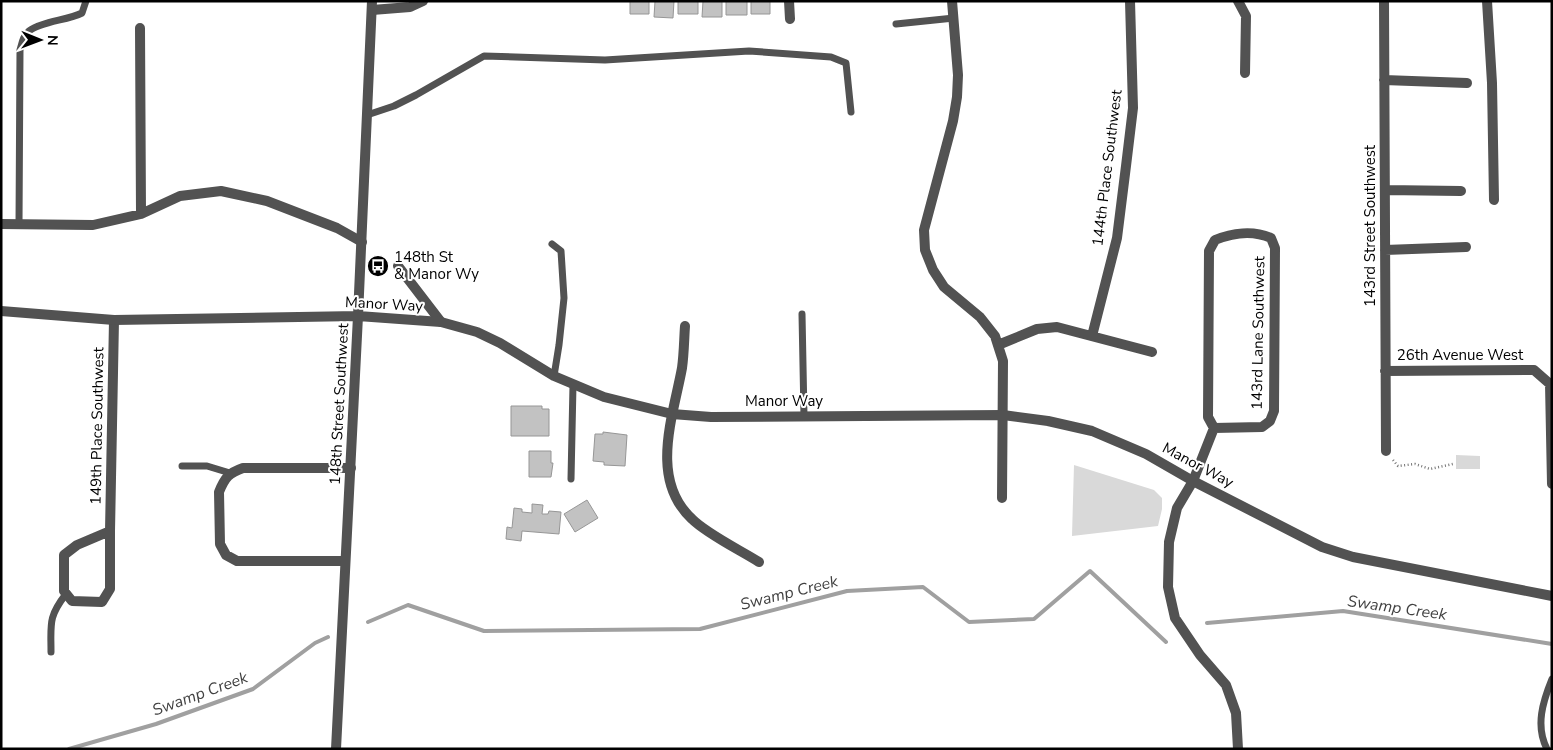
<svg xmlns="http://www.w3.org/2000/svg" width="1553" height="750" font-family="'Nunito Sans',sans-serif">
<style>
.green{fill:#d9d9d9}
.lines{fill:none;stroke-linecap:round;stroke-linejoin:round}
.stream{stroke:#a0a0a0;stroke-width:4}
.building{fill:#c2c2c2;stroke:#969696}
.path{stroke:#747474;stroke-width:2.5;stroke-dasharray:1 2.5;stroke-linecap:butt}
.service{stroke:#525252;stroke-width:7}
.minor{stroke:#525252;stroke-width:10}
.tertiary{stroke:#525252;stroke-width:10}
.labels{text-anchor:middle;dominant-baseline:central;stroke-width:4;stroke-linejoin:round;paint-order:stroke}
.street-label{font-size:15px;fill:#000;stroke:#fff}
.poi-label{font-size:15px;fill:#000;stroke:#fff;text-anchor:start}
.water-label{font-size:16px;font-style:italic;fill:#414141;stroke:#fff}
</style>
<rect width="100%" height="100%" fill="#fff"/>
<path class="green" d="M1456,455L1480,456V469H1456Z
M1074,465L1154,490L1162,498V509L1158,526L1072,536Z"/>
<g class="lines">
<path class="stream" d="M368,622L408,605L484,631L700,629L847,591L923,587L969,622L1034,619L1090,571L1166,642
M1207,623L1343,611L1552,644
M69,749L156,724L253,689L315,643L328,637"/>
</g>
<path class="building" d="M630,1H649V14H630Z
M655,1H674L673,18L654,17Z
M678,1H698V14H678Z
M703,1H722V17H702Z
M726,1H747V15H726Z
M751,1H770V14H751Z
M511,406H542V409H549V436H511Z
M603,432L627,435L625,466L604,465V462L593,461L595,434H603Z
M529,451H551V463H553L551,477H529Z
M587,500L598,518L575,532L564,514Z
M532,504L543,505L542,514H548L549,511L561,512L559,534L522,531L521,541L506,539L507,527L512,528L514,508L522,509V512L532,513Z"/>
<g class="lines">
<path class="path" d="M1393,460L1398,466L1415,464L1430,469L1453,464"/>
<path class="service" d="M896,24L954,18
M367,115L394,106L416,95L484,56L605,60L749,51L831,57L846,63L851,112
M19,224L20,50C22,43 23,36 29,31C40,22 68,20 82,13L86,1
M552,244L561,251L564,298L559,345L554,376
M802,314L804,416
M182,466H207L230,473
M571,479L573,385
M51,652C51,624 48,617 66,594
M1547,749C1535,726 1543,701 1552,679"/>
<path class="minor" d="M789,1L790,19
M952,1L958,75L957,97L953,121L924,230L925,250L933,270L944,287L980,317L995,336L1003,361L1002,498
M1238,1L1246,16L1245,73
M1384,1L1386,451
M1487,1L1492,83L1494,200
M372,10L410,7L423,1
M140,28L141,214
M1384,80L1467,83
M1385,190L1461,191
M1,224L93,225L141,214L180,196L221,191L267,201L337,228L362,242
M1385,250L1466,247
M398,266L441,322
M685,326C684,340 684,354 682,368C673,417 649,479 692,519C707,534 740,550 759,562
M1092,336L1117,238L1126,166L1133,108L1130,1
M998,345L1037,329L1057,327L1152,352
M1385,371L1534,370L1550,384L1552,484
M1214,428L1262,427L1270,421L1274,411L1275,248L1271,238C1253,230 1232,233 1215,240L1209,251L1208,417L1214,428L1193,481L1177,508L1169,542L1168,587L1175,618L1200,655L1226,685L1236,713L1238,749
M110,531V589L102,602L72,601L64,591V555L77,545L110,531L114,320
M345,561H237L226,555L220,544L219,492C225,477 229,473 243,468H351"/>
<path class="tertiary" d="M1,311L114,320L358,316L441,322L477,332L500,343L554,376L604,397L672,414L711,417L1003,415L1048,421L1092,431L1146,454L1193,481L1322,547L1353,557L1552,596
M336,749L358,316L372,1"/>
</g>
<defs>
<g id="bus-disc" transform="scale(1.125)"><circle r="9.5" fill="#000" stroke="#fff"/><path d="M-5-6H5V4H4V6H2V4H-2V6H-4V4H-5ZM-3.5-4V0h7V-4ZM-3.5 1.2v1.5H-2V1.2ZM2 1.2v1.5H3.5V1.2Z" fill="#fff"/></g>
</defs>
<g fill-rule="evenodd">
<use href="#bus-disc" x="378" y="266"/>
</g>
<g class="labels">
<g class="street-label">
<text transform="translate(1107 168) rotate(-83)">144th Place Southwest</text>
<text transform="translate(1370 226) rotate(-90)">143rd Street Southwest</text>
<text transform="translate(384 304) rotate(3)">Manor Way</text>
<text transform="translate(1258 333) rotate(-89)">143rd Lane Southwest</text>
<text x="1460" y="355">26th Avenue West</text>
<text x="784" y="401">Manor Way</text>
<text transform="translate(339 404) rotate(-87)">148th Street Southwest</text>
<text transform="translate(97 426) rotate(-89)">149th Place Southwest</text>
<text transform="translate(1198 465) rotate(28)">Manor Way</text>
</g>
<g class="poi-label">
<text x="394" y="257">148th St<tspan x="394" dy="17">&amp; Manor Wy</tspan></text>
</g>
<g class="water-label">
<text transform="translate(789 593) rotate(-14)">Swamp Creek</text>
<text transform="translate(1397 608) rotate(8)">Swamp Creek</text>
<text transform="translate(200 694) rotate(-20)">Swamp Creek</text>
</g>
</g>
<rect width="1553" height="750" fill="none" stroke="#000000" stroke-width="5"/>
<g transform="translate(40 40) rotate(91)" stroke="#ffffff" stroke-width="4" paint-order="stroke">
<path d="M0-4L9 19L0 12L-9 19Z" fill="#000000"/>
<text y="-8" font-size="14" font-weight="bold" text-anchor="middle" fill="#000000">N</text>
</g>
</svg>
